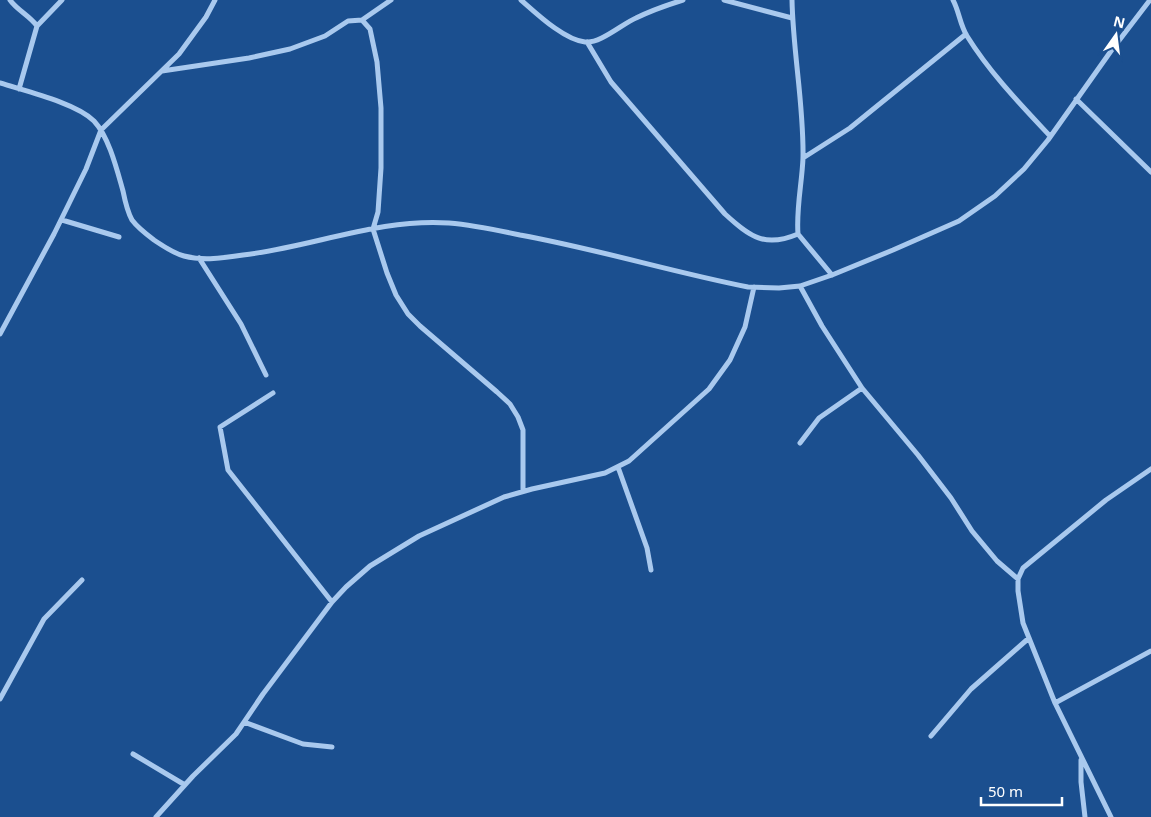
<svg xmlns="http://www.w3.org/2000/svg" width="1151" height="817" font-family="'Noto Sans',sans-serif">
<style>
.lines{fill:none;stroke-linecap:round;stroke-linejoin:round}
.street{stroke:#a9c9ee;stroke-width:5}
</style>
<rect width="100%" height="100%" fill="#1b4f8f"/>
<g class="lines">
<path class="street" d="M10,0C17,10 30,16 37,26L19,89
M521,0C536,13 564,40 585,42C600,44 622,24 636,18C652,10 667,5 683,0
M724,0L792,18
M792,0C793,53 804,105 803,158C802,183 796,209 798,234L832,275
M953,0C959,11 960,25 967,36C990,73 1020,104 1050,136
M362,20L391,0
M37,26L62,0
M587,42L611,82L725,214C750,237 765,248 798,234
M162,71L249,58L290,49L325,36L348,21L362,20L370,29L377,62L381,108V168L378,212L373,229L387,273L396,295L408,314L420,326L497,392L510,404L518,417L523,430V491
M0,83C25,91 76,103 94,121C109,137 117,170 123,191C125,201 127,211 132,220C138,228 146,234 154,240C163,246 173,253 184,256C203,261 224,258 243,255C312,247 379,218 449,223C473,225 497,230 520,235C597,249 672,272 748,287L779,288L800,286L832,275L893,250L959,221L995,196L1024,169L1048,140L1111,51L1150,0
M1076,99L1151,172
M803,158L850,128L966,34
M62,220L119,237
M199,258L241,324L266,375
M800,286L822,326L862,388L918,455L951,498L972,531L997,561L1018,579
M0,334L54,234L86,169L101,130L179,54L206,17L215,0
M273,393L220,427L228,470L332,602
M800,443L819,418L862,388
M618,467L647,548L651,570
M0,699L44,619L82,580
M1055,703L1151,651
M244,722L303,744L332,747
M931,736L971,689L1029,638
M133,754L185,785
M1081,760V782L1085,817
M156,817L193,776L236,734L263,694L332,602L346,587L370,566L419,536L504,497L532,489L605,473L629,461L709,389L730,360L745,327L754,287
M1111,817L1055,703L1023,623L1018,591V579L1023,568L1106,500L1151,469"/>
</g>
<g transform="translate(1116 35) rotate(14)" stroke="#1b4f8f" stroke-width="4" paint-order="stroke">
<path d="M0-4L9 19L0 12L-9 19Z" fill="#ffffff"/>
<text y="-8" font-size="14" font-weight="bold" text-anchor="middle" fill="#ffffff">N</text>
</g>
<path d="M981 797v8h81v-8" fill="none" stroke="#ffffff" stroke-width="2.5"/>
<text x="988" y="797" font-size="15" fill="#ffffff" stroke="#1b4f8f" stroke-width="4" paint-order="stroke">50 m</text>
</svg>
